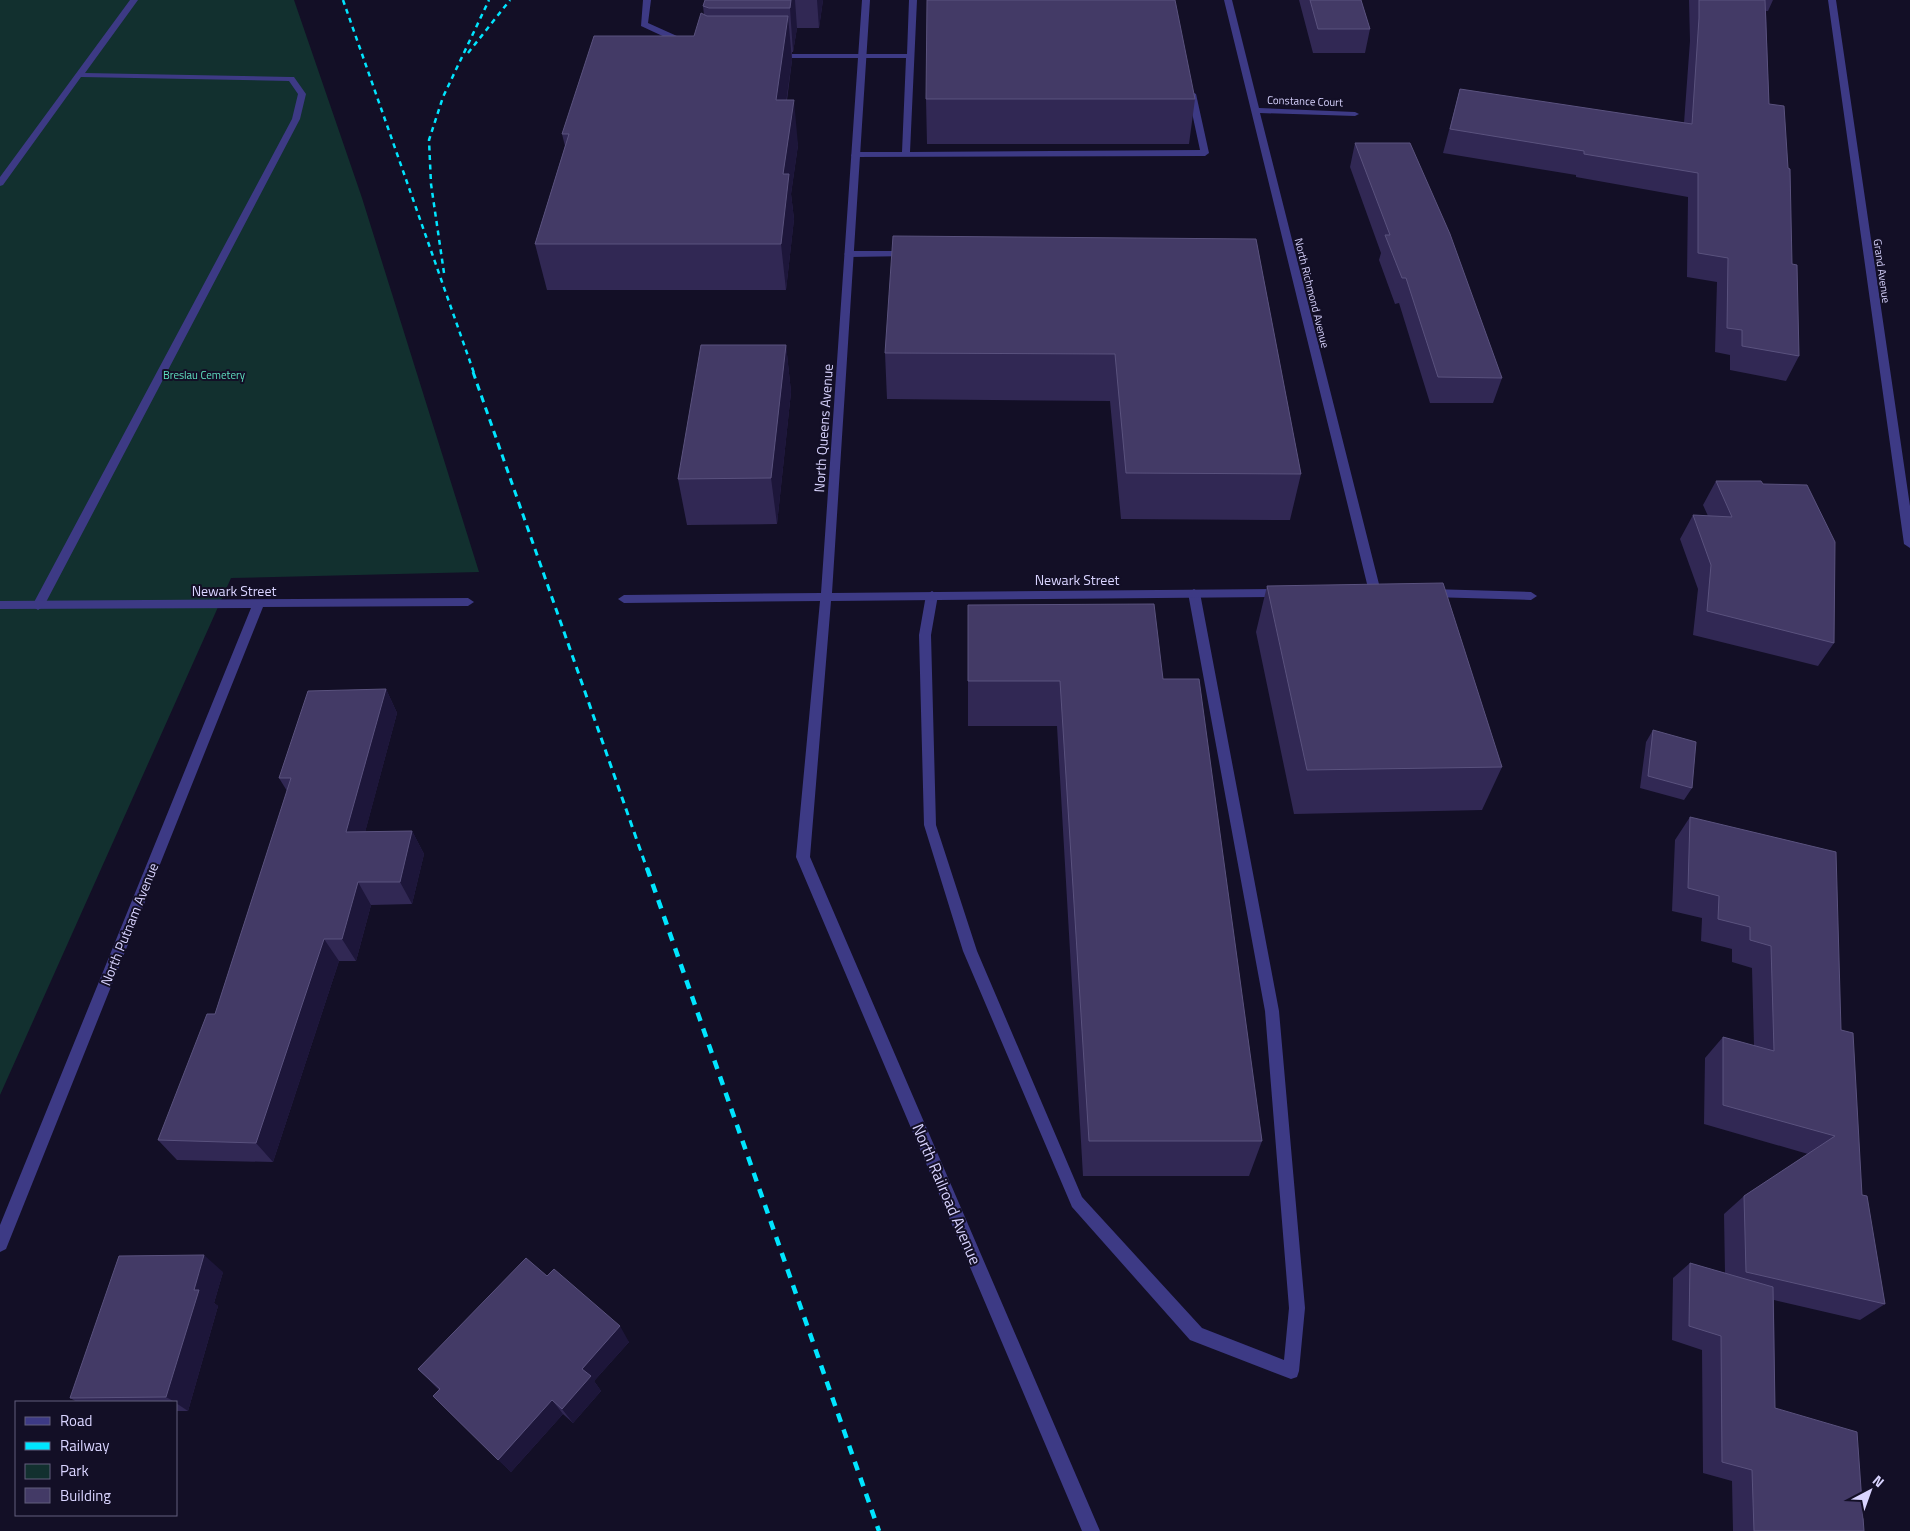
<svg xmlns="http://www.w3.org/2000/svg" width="1910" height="1531" font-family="'Titillium Web',sans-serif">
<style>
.green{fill:#12302f}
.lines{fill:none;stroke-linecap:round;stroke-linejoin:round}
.service{fill:#3d3a85;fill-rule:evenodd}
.minor{fill:#3d3a85;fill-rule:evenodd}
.rail-far2{stroke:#00e5ff;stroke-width:2.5;stroke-dasharray:5 4.5;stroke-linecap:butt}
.rail-far1{stroke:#00e5ff;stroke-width:3;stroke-dasharray:7 5.5;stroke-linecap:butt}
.rail{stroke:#00e5ff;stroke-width:4.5;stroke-dasharray:9 8;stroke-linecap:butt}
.wall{fill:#312854}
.shaded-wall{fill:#1d163a}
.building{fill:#433a66;stroke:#5a527e}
.labels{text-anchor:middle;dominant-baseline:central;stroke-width:4;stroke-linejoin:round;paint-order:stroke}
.far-street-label{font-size:11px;fill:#d9d4ff;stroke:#130f26}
.far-park-label{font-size:11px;fill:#5fe0c0;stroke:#130f26}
.street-label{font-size:14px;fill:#d9d4ff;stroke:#130f26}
.near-street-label{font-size:16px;fill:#d9d4ff;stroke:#130f26}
</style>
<rect width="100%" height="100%" fill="#130f26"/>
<path class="green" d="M0,0H294L362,198L479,572L231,578L0,1095Z"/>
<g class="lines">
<path class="service" d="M130,0H138L85,73L291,77H294L306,94L300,119L44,606L38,610L32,606L292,119L298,94L289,81L81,77L3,185L0,186V177Z
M643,0H651L648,23L688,41V45H682L641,26Z
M909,0H917L910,152L1200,150L1188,94L1192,92L1196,94L1209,153L1205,156L852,157L851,155L855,152H902L906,58H775L771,56L775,54H907Z
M909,251L912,252V256L849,257L844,254L849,251Z
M1194,589L1200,593L1279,1011L1305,1308L1299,1371L1297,1377L1291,1379L1190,1340L1072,1207L963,951L924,825L919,635L926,595L932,591L938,595L931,635L936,825L977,951L1082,1197L1202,1328L1284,1360L1289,1308L1265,1011L1188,593Z"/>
<path class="minor" d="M862,0H870L832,593L1281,589L1287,593L1281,597L831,601L810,857L1100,1531H1082L796,857L820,601L624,603L618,599L624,595L821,593Z
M1224,0H1232L1259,108L1355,112L1359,114L1355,116L1260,113L1381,592L1375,596L1369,592Z
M1828,0H1836L1910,506V548L1904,544Z
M1431,589L1531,592L1537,596L1531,600L1431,597L1425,593Z
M468,598L474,602L468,606L263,607L8,1244L6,1249L0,1252V1225L251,608L0,609V601Z"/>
<path class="rail-far2" d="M343,0L474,373
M468,53L510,0
M444,273L431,184L429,140L443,97L489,0"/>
<path class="rail-far1" d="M473,372L647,869"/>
<path class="rail" d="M647,868L879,1531"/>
</g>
<path class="wall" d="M705,0H823L819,28H797L793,52H792V60L787,100L798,145L791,194L794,219L786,290H547L535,244L565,146L562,134L694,36L704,15L703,6Z
M1299,0H1361L1370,29L1365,53H1313Z
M1689,0H1773L1768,11H1766L1769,104L1792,264L1799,356L1786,381L1730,370V355L1715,352L1717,282L1687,277L1688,197L1576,177V175L1443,153L1460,89L1684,123L1690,41Z
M926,99H1195L1189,144H927Z
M1355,143L1502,378L1493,403H1430L1399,303L1395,304L1379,260L1381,253L1350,167Z
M1256,239L1301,474L1290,520L1121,519L1110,401L887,399L885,353Z
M786,345L791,392L777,524L687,525L678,479Z
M1716,481L1834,643L1818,666L1693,635L1698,589L1680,539L1693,515L1708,516L1703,505Z
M1267,586L1502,767L1482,810L1294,814L1256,632Z
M968,605L1163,679L1262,1141L1249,1176H1083L1057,726H968Z
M386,689L397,713L365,832L412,831L424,854L412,904L371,905L356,961H339L273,1162L177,1160L158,1140L215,1014L287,791L279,778Z
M1653,730L1692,788L1684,800L1640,788L1646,742Z
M1690,817L1841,1030L1862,1195L1885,1304L1860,1320L1774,1300L1775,1408L1864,1531H1733L1732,1481L1703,1473L1702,1350L1672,1340L1673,1278L1690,1263L1725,1273L1724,1214L1744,1196L1808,1154L1704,1124L1705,1058L1723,1037L1754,1046L1752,968L1732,962V949L1701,941L1702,918L1672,911L1675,840Z
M223,1272L214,1303L218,1306L188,1411H176V1402H77L70,1398Z
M547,1276L629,1342L594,1381L601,1391L573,1423L563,1414L511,1472L433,1396L439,1390L418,1369Z"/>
<path class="shaded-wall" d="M791,0H795L797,28L793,52L790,8Z
M817,0H823L819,28Z
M788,16L792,60L780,145L776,100Z
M794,100L798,145L791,194L794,219L786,290L781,244L783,174Z
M786,345L791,392L777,524L771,478Z
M386,689L397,713L359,855L346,832Z
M412,831L424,854L412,904L400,882Z
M358,882L371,905L356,961L342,939Z
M324,939L339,961L273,1162L256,1143Z
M204,1255L223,1272L214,1303L218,1306L188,1411L176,1403V1402H175L166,1397L194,1290Z
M620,1326L629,1342L594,1381L601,1391L573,1423L562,1409L582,1369Z
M552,1400L563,1414L511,1472L498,1460Z"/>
<path class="building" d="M705,0H791L790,8H709L703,6Z
M927,0H1175L1195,99H926Z
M1310,0H1361L1370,29H1318Z
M1699,0H1765L1769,104L1784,106L1788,168L1790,169L1792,264L1797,265L1799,356L1742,346V330L1727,328L1728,258L1698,253V173L1584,154V151L1450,129L1460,89L1692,124L1699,18Z
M701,13L707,16H788L776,100H794L783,174H789L781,244H535L569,134H562L594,36H694Z
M1355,143H1410L1450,234L1502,378L1438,377L1406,278H1402L1385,235H1390Z
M893,236L1256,239L1301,474L1126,473L1115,354L885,353Z
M701,345H786L771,478L678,479Z
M1716,481H1761L1763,484L1807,485L1835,542L1834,643L1707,611L1711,565L1693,515L1732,517Z
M1443,583L1502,767L1307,770L1267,586Z
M1154,604L1163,679H1199L1262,1141H1089L1060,681H968V605Z
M386,689L346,832L412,831L400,882H358L342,939H324L256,1143L158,1140L207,1014H215L291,778H279L308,691Z
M1653,730L1696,742L1692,788L1648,776Z
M1690,817L1836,852L1841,1030L1853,1033L1862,1195L1867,1196L1885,1304L1746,1272L1744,1196L1835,1136L1723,1105V1037L1774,1051L1771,946L1750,940V927L1718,919L1719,896L1688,888Z
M204,1255L194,1290H199L166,1397L70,1398L119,1256Z
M526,1258L547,1276L554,1269L620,1326L582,1369L591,1376L562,1409L552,1400L498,1460L433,1396L440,1389L418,1369Z
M1690,1263L1773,1287L1775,1408L1857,1432L1864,1531H1754L1752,1470L1722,1462L1721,1336L1689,1326Z"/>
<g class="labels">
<g class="far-street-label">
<text transform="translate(1305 101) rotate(2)">Constance Court</text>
<text transform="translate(1882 271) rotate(82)">Grand Avenue</text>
<text transform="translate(1312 293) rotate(76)">North Richmond Avenue</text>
</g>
<g class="far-park-label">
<text x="204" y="375">Breslau Cemetery</text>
</g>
<g class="street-label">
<text transform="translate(823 428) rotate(-86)">North Queens Avenue</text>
<text x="1077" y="579">Newark Street</text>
<text x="234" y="590">Newark Street</text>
<text transform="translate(129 924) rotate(-68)">North Putnam Avenue</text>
</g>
<g class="near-street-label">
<text transform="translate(947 1194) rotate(67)">North Railroad Avenue</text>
</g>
</g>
<rect x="15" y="1401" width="162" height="115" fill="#130f26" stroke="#625e7d"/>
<rect x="25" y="1417" width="25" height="8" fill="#3d3a85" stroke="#625e7d"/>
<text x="60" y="1426" font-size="15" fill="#d9d4ff">Road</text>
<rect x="25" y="1442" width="25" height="8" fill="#00e5ff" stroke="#625e7d"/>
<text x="60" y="1451" font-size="15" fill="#d9d4ff">Railway</text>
<rect x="25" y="1464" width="25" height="15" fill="#12302f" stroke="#625e7d"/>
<text x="60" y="1476" font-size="15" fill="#d9d4ff">Park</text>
<rect x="25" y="1488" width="25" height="15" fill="#433a66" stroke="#625e7d"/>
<text x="60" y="1501" font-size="15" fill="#d9d4ff">Building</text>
<g transform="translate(1870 1491) rotate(41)" stroke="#130f26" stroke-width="4" paint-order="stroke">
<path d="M0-4L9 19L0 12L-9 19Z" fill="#d9d4ff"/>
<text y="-8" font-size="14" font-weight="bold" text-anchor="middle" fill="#d9d4ff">N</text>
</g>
</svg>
